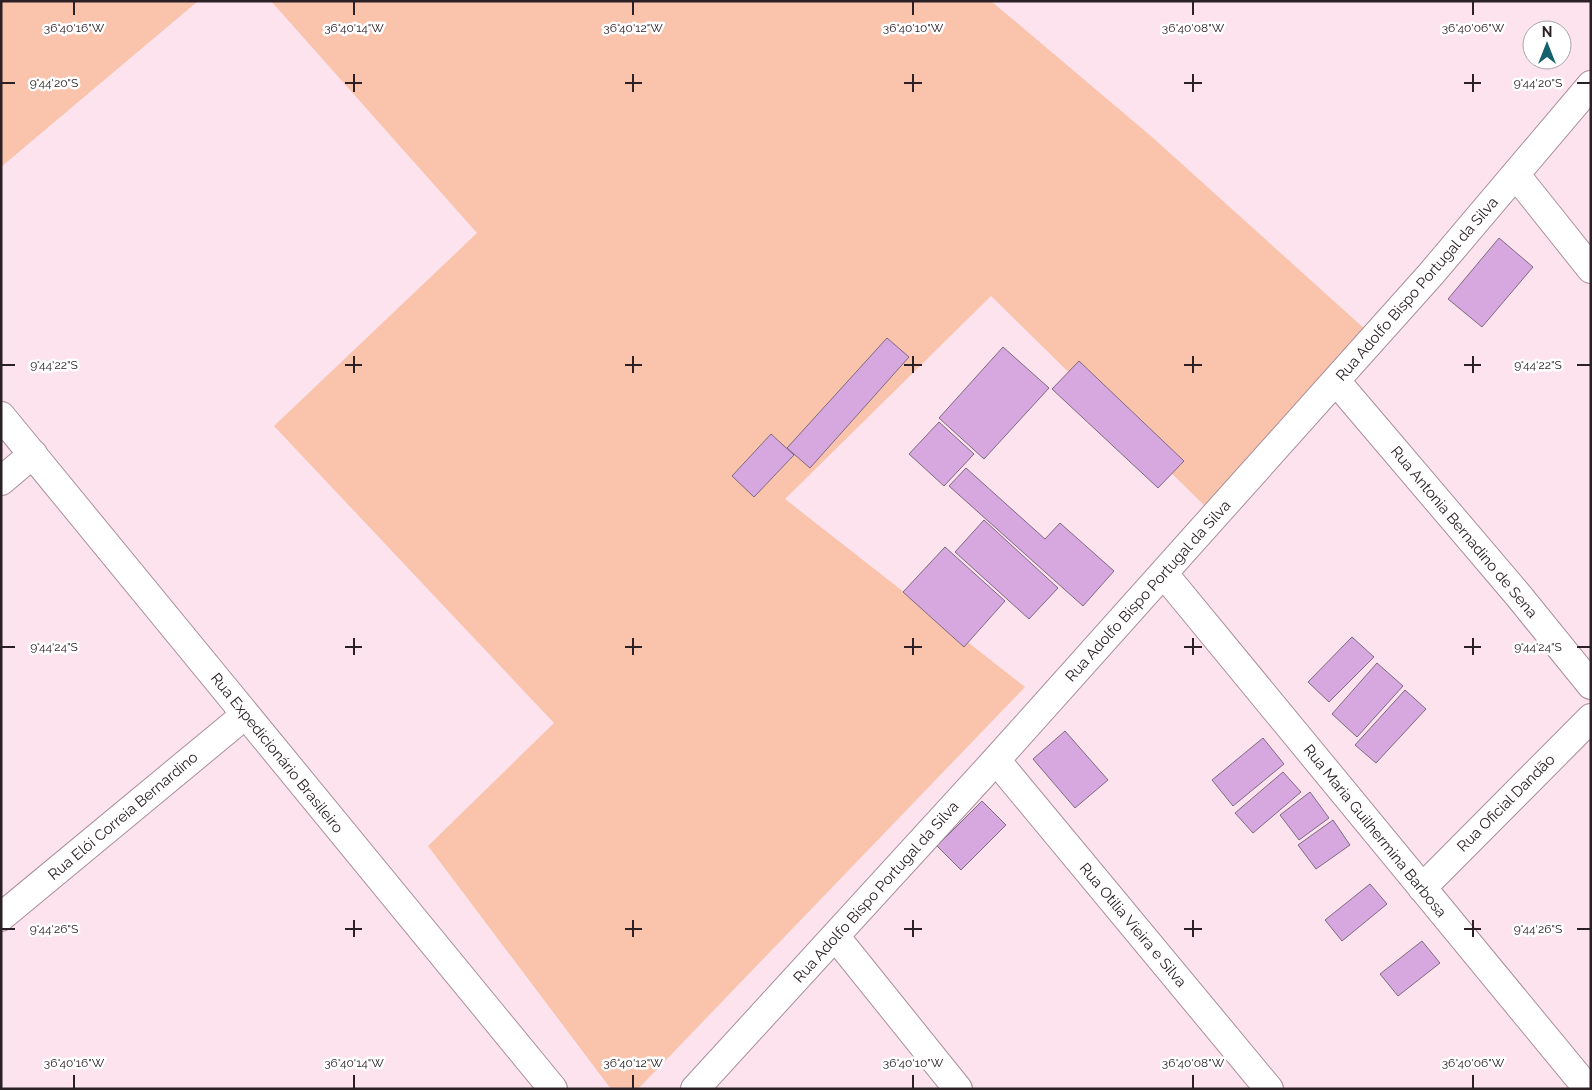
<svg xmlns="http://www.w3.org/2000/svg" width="1592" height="1090" font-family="Raleway,sans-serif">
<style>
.green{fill:#f9c3ac}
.building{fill:#d7a8df;stroke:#7d6a7f}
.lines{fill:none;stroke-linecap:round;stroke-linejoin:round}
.minor-casing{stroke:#aa8e9b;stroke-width:30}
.tertiary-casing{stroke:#aa8e9b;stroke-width:30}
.minor{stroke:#fff;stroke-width:28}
.tertiary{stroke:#fff;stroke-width:28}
.ticks{fill:none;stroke:#2b2025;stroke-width:2}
.labels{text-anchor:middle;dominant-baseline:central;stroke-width:5;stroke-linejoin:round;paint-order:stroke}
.street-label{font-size:15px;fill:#2b2025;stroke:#fff}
.ticks-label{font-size:12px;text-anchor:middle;fill:#2b2025;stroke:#fff;stroke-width:5;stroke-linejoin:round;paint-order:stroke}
</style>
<rect width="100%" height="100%" fill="#fce3ee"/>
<path class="green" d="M1,1H198L1,167Z
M271,1H991L1152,137L1367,331L1207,508L991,296L785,499L1025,687L638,1089H611L428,846L554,723L274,426L477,233Z"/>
<path class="building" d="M1499,238L1533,267L1482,327L1448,299Z
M887,338L909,357L810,468L787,448Z
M1003,347L1049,388L984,459L939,418Z
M1079,361L1184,461L1158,488L1052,389Z
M939,422L974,454L944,486L909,454Z
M771,434L794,455L754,497L732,476Z
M966,468L1045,539L1060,523L1114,571L1083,606L949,486Z
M984,520L1058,588L1029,619L955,552Z
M945,547L1005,601L964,647L903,592Z
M1352,637L1374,657L1329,702L1308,682Z
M1377,663L1403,686L1357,737L1332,714Z
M1405,690L1426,709L1376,763L1355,745Z
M1065,731L1108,780L1075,808L1033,759Z
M1263,738L1284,764L1233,806L1212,780Z
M1283,772L1301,792L1253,833L1235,813Z
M1310,792L1329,818L1299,840L1280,815Z
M982,801L1006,825L961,870L937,846Z
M1333,820L1350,845L1316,869L1298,845Z
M1370,884L1387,904L1342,941L1325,920Z
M1422,941L1440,963L1398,996L1380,974Z"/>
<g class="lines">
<g class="minor-casing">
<path id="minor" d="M1516,175L1591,269
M1336,381L1518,595L1591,685
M1,481L33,454
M1164,574L1588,1089
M996,760L1269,1089
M1422,888L1591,718
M1,917L245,715
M835,936L958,1089
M695,1089L996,760L1431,274L1591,85"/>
</g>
<g class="tertiary-casing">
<path id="tertiary" d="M1,416L553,1089"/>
</g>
<use href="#minor" class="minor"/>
<use href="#tertiary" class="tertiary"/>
</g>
<path class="ticks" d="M74,2V15M354,2V15M633,2V15M913,2V15M1193,2V15M1473,2V15M354,74V92M633,74V92M913,74V92M1193,74V92M1473,74V92M2,83H15M345,83H362M625,83H642M904,83H922M1184,83H1202M1464,83H1481M1577,83H1590M354,356V373M633,356V373M913,356V373M1193,356V373M1473,356V373M2,365H15M345,365H362M625,365H642M904,365H922M1184,365H1202M1464,365H1481M1577,365H1590M354,638V655M633,638V655M913,638V655M1193,638V655M1473,638V655M2,647H15M345,647H362M625,647H642M904,647H922M1184,647H1202M1464,647H1481M1577,647H1590M354,920V937M633,920V937M913,920V937M1193,920V937M1473,920V937M2,929H15M345,929H362M625,929H642M904,929H922M1184,929H1202M1464,929H1481M1577,929H1590M74,1075V1088M354,1075V1088M633,1075V1088M913,1075V1088M1193,1075V1088M1473,1075V1088"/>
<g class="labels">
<g class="street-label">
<text transform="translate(1417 289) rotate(-49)">Rua Adolfo Bispo Portugal da Silva</text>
<text transform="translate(1464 532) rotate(50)">Rua Antonia Bernadino de Sena</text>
<text transform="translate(1148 591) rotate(-48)">Rua Adolfo Bispo Portugal da Silva</text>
<text transform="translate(277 753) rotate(51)">Rua Expedicionário Brasileiro</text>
<text transform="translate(1506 803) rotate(-45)">Rua Oficial Dandão</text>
<text transform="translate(123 816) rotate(-40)">Rua Elói Correia Bernardino</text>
<text transform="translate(1375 831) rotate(51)">Rua Maria Guilhermina Barbosa</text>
<text transform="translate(876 892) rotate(-48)">Rua Adolfo Bispo Portugal da Silva</text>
<text transform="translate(1133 925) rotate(50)">Rua Otilia Vieira e Silva</text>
</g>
</g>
<g class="ticks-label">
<text x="74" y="32">36°40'16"W</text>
<text x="354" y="32">36°40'14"W</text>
<text x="633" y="32">36°40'12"W</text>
<text x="913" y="32">36°40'10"W</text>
<text x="1193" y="32">36°40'08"W</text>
<text x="1473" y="32">36°40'06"W</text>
<text x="54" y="87">9°44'20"S</text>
<text x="1538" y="87">9°44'20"S</text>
<text x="54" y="369">9°44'22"S</text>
<text x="1538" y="369">9°44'22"S</text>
<text x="54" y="651">9°44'24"S</text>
<text x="1538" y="651">9°44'24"S</text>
<text x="54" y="933">9°44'26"S</text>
<text x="1538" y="933">9°44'26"S</text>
<text x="74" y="1067">36°40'16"W</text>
<text x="354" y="1067">36°40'14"W</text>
<text x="633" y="1067">36°40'12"W</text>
<text x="913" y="1067">36°40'10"W</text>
<text x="1193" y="1067">36°40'08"W</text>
<text x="1473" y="1067">36°40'06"W</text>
</g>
<rect width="1592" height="1090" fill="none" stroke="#2b2025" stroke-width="5"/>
<g transform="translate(1547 45)"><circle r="24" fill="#ffffff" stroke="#aaa6a8"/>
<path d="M0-4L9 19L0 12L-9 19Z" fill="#14606d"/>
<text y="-8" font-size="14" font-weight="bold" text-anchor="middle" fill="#2b2025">N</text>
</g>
</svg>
